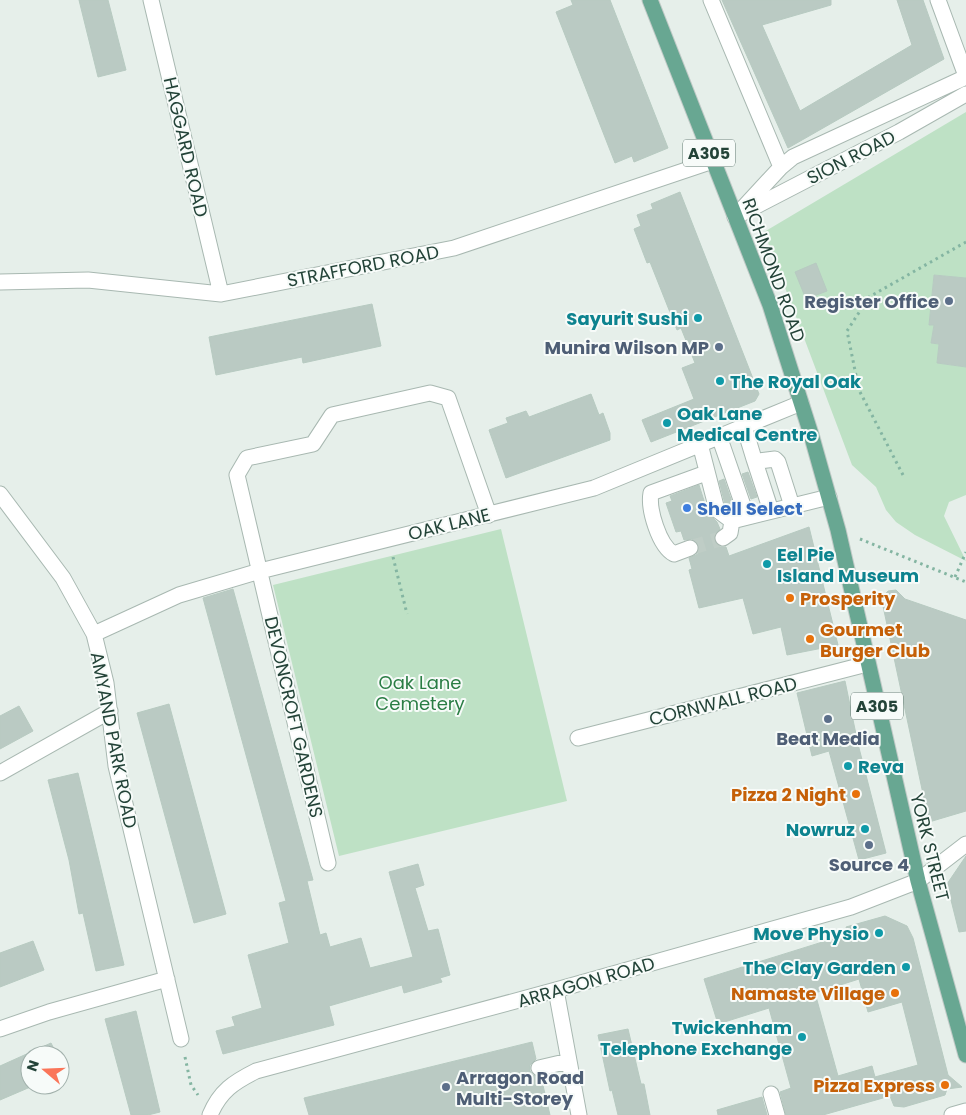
<svg xmlns="http://www.w3.org/2000/svg" width="966" height="1115" font-family="Poppins,sans-serif">
<style>
.green{fill:#bee1c5}
.building{fill:#bacac3;stroke:#b7cac1;fill-rule:evenodd}
.lines{fill:none;stroke-linecap:round;stroke-linejoin:round}
.minor-tunnel{stroke:#bfcdc6;stroke-width:15;stroke-dasharray:15 8;stroke-linecap:butt}
.minor-casing{stroke:#a8b8b1;stroke-width:17}
.major-casing{stroke:#c1cac7;stroke-width:17}
.path{stroke:#84b5a2;stroke-width:3;stroke-dasharray:2.5 4;stroke-linecap:butt}
.minor{stroke:#fff;stroke-width:15}
.major{stroke:#68a792;stroke-width:15}
.service-dot{fill:#5c6f8a;stroke:#f7fbf9;stroke-width:2}
.culture-dot{fill:#0f9aa8;stroke:#f7fbf9;stroke-width:2}
.shop-dot{fill:#3f7fe0;stroke:#f7fbf9;stroke-width:2}
.food-dot{fill:#e8710a;stroke:#f7fbf9;stroke-width:2}
.labels{text-anchor:middle;dominant-baseline:central;stroke-width:4;stroke-linejoin:round;paint-order:stroke}
.shield{fill:#f7fbf9;stroke:#637a72;stroke-width:1}
.shield-label{font-size:16px;font-weight:bold;fill:#234338}
.street-label{font-size:18px;fill:#234338;stroke:#f7fbf9}
.service-label{font-size:18px;font-weight:bold;fill:#4e5e75;stroke:#f7fbf9;text-anchor:end}
.culture-label{font-size:18px;font-weight:bold;fill:#0d838f;stroke:#f7fbf9;text-anchor:end}
.shop-label{font-size:18px;font-weight:bold;fill:#366cbe;stroke:#f7fbf9;text-anchor:start}
.food-label{font-size:18px;font-weight:bold;fill:#c56008;stroke:#f7fbf9;text-anchor:end}
.park-label{font-size:18px;fill:#2a7d44;stroke:#f7fbf9}
</style>
<rect width="100%" height="100%" fill="#e6efea"/>
<path class="green" d="M966,112V278L934,275L929,325H934L931,343L939,344L937,363L966,367V495L949,502L944,516L966,561L915,535L896,522L886,510L876,487L852,465L764,232Z
M501,529L567,801L339,856L273,585Z"/>
<path class="building" d="M79,0H108L126,70L98,77Z
M571,0H610L668,148L634,162L632,156L615,163L556,12L573,5Z
M722,0H831V5L762,25L800,111L912,45L897,0H923L944,59L788,148Z
M680,192L759,394L755,401L651,442L642,420L694,399L682,368L695,363L681,328L677,330L650,262L647,263L634,229L641,226L637,215L653,209L651,204Z
M816,263L827,291L806,299L795,272Z
M934,275L966,278V367L937,363L939,344L931,343L934,325H929Z
M372,304L381,346L303,363L302,357L216,375L209,337Z
M591,394L599,415L603,413L610,433V440L506,478L489,430L508,423L506,418L526,411L529,417Z
M748,472L757,497L751,499L742,474Z
M724,479L733,505L728,507L725,504L719,481Z
M699,485L708,513L717,522L720,529L714,535L715,543L720,547H726L729,556L809,527L838,645L787,655L781,627L753,634L743,598L699,608L689,570L692,569L689,558L698,554L699,545L692,539L684,540L681,531L676,532L666,503L672,501L670,496Z
M233,589L313,880L307,881L320,935L326,933L330,947L361,938L370,968L413,957L389,872L418,864L424,885L415,888L428,931L438,929L450,975L440,978L442,982L404,993L402,985L329,1006L334,1025L223,1054L216,1031L235,1026L232,1017L262,1008L248,955L289,943L279,903L286,901L203,598Z
M896,590L905,599L966,620V811L929,822L883,606L882,598L888,591Z
M845,681L858,744L886,853L859,860L829,751L812,756L797,693Z
M169,704L226,914L194,923L137,713Z
M19,706L33,731L0,749V716Z
M78,773L124,965L96,971L83,913L79,914L69,860L48,780Z
M966,856V931L959,932L947,884Z
M885,916L907,926L913,938L948,1075L962,1087L947,1089L945,1095L904,1107L894,1106L890,1096L823,1115H786L780,1092L791,1088L769,1008L718,1024L704,979L848,934L846,927ZM859,979L868,1012L902,1002L918,1065L875,1077L872,1066L838,1076L815,993Z
M33,941L44,970L0,987V953Z
M136,1011L160,1112L148,1115H131L105,1019Z
M628,1029L641,1084H644L650,1115H618L612,1090L610,1091L598,1035Z
M532,1042L536,1059L530,1065V1071L533,1075L541,1077L550,1115H309L304,1098Z
M51,1043L57,1055H30V1085H35L0,1100V1066Z
M762,1097L767,1115H718L717,1110Z"/>
<g class="lines">
<path class="minor-tunnel" d="M690,548L723,538"/>
<g class="minor-casing">
<path id="minor" d="M151,0L221,294
M711,0L781,167L743,208
M938,0L966,76
M781,167L793,157L966,77
M735,217L899,132L966,94
M0,282L88,280L221,294L454,248L713,161
M744,426L754,459L759,461L775,459L778,462L792,506
M719,436L747,517
M700,444L717,510L732,521L829,497
M754,459L771,511
M0,494L63,578L94,634L106,683L116,766L181,1039
M723,538L730,533L732,521
M690,548L674,554C659,546 648,509 651,493L706,473
M94,634L179,595L260,571L594,488L801,403
M578,738L867,664
M0,773L110,711
M328,863L237,475L247,458L313,444L332,415L430,393L448,398L489,515
M556,990L579,1115
M0,1029L49,1012L167,979
M539,1068L569,1061
M771,1094L777,1115
M210,1115C220,1091 234,1082 256,1071L556,990L851,907L918,881L966,844
M952,1115L966,1111"/>
</g>
<g class="major-casing">
<path id="major" d="M650,0L770,305L811,434L838,530L918,881L966,1055"/>
</g>
<path class="path" d="M903,475L859,390L847,331L869,297L966,242
M860,539L966,582
M393,557L407,614
M955,577L966,552
M185,1057L191,1085L198,1095"/>
<use href="#minor" class="minor"/>
<use href="#major" class="major"/>
</g>
<g class="service-dot">
<circle cx="949" cy="301" r="5"/>
<circle cx="719" cy="347" r="5"/>
<circle cx="828" cy="719" r="5"/>
<circle cx="869" cy="845" r="5"/>
<circle cx="446" cy="1087" r="5"/>
</g>
<g class="culture-dot">
<circle cx="698" cy="318" r="5"/>
<circle cx="720" cy="381" r="5"/>
<circle cx="667" cy="423" r="5"/>
<circle cx="767" cy="564" r="5"/>
<circle cx="848" cy="766" r="5"/>
<circle cx="865" cy="829" r="5"/>
<circle cx="879" cy="933" r="5"/>
<circle cx="906" cy="967" r="5"/>
<circle cx="802" cy="1037" r="5"/>
</g>
<circle class="shop-dot" cx="687" cy="508" r="5"/>
<g class="food-dot">
<circle cx="790" cy="598" r="5"/>
<circle cx="810" cy="639" r="5"/>
<circle cx="856" cy="794" r="5"/>
<circle cx="895" cy="993" r="5"/>
<circle cx="945" cy="1085" r="5"/>
</g>
<g class="labels">
<g class="shield">
<rect x="683" y="139.5" width="52" height="27" rx="4"/>
<rect x="851" y="692.5" width="52" height="27" rx="4"/>
</g>
<g class="shield-label">
<text x="709" y="153">A305</text>
<text x="877" y="706">A305</text>
</g>
<g class="street-label">
<text transform="translate(186 147) rotate(77)">HAGGARD ROAD</text>
<text transform="translate(851 157) rotate(-27)">SION ROAD</text>
<text transform="translate(363 266) rotate(-11)">STRAFFORD ROAD</text>
<text transform="translate(774 270) rotate(70)">RICHMOND ROAD</text>
<text transform="translate(449 524) rotate(-14)">OAK LANE</text>
<text transform="translate(723 701) rotate(-14)">CORNWALL ROAD</text>
<text transform="translate(294 717) rotate(77)">DEVONCROFT GARDENS</text>
<text transform="translate(114 740) rotate(79)">AMYAND PARK ROAD</text>
<text transform="translate(930 847) rotate(76)">YORK STREET</text>
<text transform="translate(586 982) rotate(-16)">ARRAGON ROAD</text>
</g>
<g class="service-label">
<text x="939" y="301">Register Office</text>
<text x="709" y="347">Munira Wilson MP</text>
<text x="828" y="738" text-anchor="middle">Beat Media</text>
<text x="869" y="864" text-anchor="middle">Source 4</text>
<text x="456" y="1077" text-anchor="start">Arragon Road<tspan x="456" dy="21">Multi-Storey</tspan></text>
</g>
<g class="culture-label">
<text x="688" y="318">Sayurit Sushi</text>
<text x="730" y="381" text-anchor="start">The Royal Oak</text>
<text x="677" y="413" text-anchor="start">Oak Lane<tspan x="677" dy="21">Medical Centre</tspan></text>
<text x="777" y="554" text-anchor="start">Eel Pie<tspan x="777" dy="21">Island Museum</tspan></text>
<text x="858" y="766" text-anchor="start">Reva</text>
<text x="855" y="829">Nowruz</text>
<text x="869" y="933">Move Physio</text>
<text x="896" y="967">The Clay Garden</text>
<text x="792" y="1027">Twickenham<tspan x="792" dy="21">Telephone Exchange</tspan></text>
</g>
<g class="shop-label">
<text x="697" y="508">Shell Select</text>
</g>
<g class="food-label">
<text x="800" y="598" text-anchor="start">Prosperity</text>
<text x="820" y="629" text-anchor="start">Gourmet<tspan x="820" dy="21">Burger Club</tspan></text>
<text x="846" y="794">Pizza 2 Night</text>
<text x="885" y="993">Namaste Village</text>
<text x="935" y="1085">Pizza Express</text>
</g>
<g class="park-label">
<text x="420" y="682">Oak Lane<tspan x="420" dy="21">Cemetery</tspan></text>
</g>
</g>
<g transform="translate(45 1070) rotate(289)"><circle r="24" fill="#f7fbf9" stroke="#a2b1ac"/>
<path d="M0-4L9 19L0 12L-9 19Z" fill="#fa7559"/>
<text y="-8" font-size="14" font-weight="bold" text-anchor="middle" fill="#234338">N</text>
</g>
</svg>
